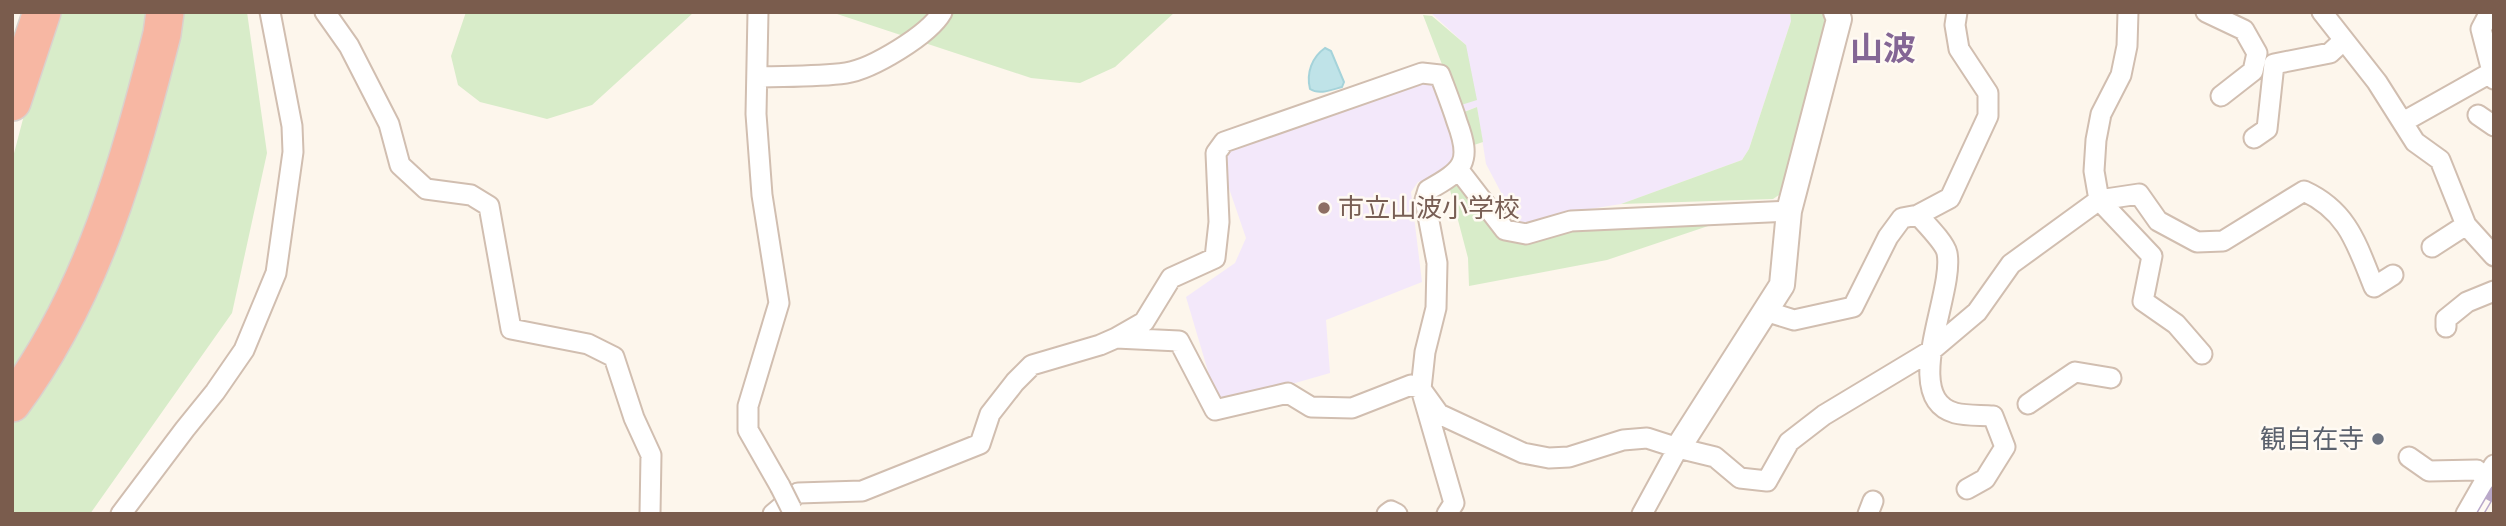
<svg xmlns="http://www.w3.org/2000/svg" width="2506" height="526" font-family="Jost,'Noto Sans JP',sans-serif">
<style>
.education{fill:#f3e8fa}
.green{fill:#d8ecc9}
.water{fill:#bfe3e8;stroke:#a5d3da;stroke-width:2}
.lines{fill:none;stroke-linecap:round;stroke-linejoin:round}
.minor-casing{stroke:#d1beb0;stroke-width:23}
.tertiary-casing{stroke:#d1beb0;stroke-width:28}
.motorway-casing{stroke:#dad1cd;stroke-width:40}
.minor{stroke:#fff;stroke-width:19}
.tertiary{stroke:#fff;stroke-width:24}
.motorway{stroke:#f7b7a3;stroke-width:37}
.rail-casing{stroke:#b9a8c9;stroke-width:8}
.rail{stroke:#fffaf3;stroke-width:5;stroke-dasharray:16;stroke-linecap:butt}
.minor-bridge-casing{stroke:#d1beb0;stroke-width:23;stroke-linecap:butt}
.minor-bridge{stroke:#fff;stroke-width:19}
.education-dot{fill:#8d6e63;stroke:#fffaf3;stroke-width:2.5}
.worship-dot{fill:#6b7280;stroke:#fffaf3;stroke-width:2.5}
.labels{text-anchor:middle;dominant-baseline:central;stroke-width:5;stroke-linejoin:round;paint-order:stroke}
.education-label{font-size:26px;fill:#785e54;stroke:#fffaf3;text-anchor:start}
.worship-label{font-size:26px;fill:#5b616d;stroke:#fffaf3;text-anchor:end}
.district-label{font-size:33px;font-weight:bold;fill:#846695;stroke:#fffaf3}
</style>
<rect width="100%" height="100%" fill="#fdf6ec"/>
<path class="education" d="M1430,12H1790L1791,21L1749,149L1742,160L1621,204L1571,212L1526,225L1514,217L1486,164L1477,107L1447,118L1458,147L1456,162L1431,178L1418,182L1411,192L1422,282L1326,320L1330,373L1218,405L1186,297L1235,263L1246,238L1220,162L1227,150L1423,78L1435,81L1466,45Z"/>
<path class="green" d="M51,12H247L267,153L232,313L90,514H12V161Z
M466,12H698L693,13L592,105L547,119L480,102L458,85L451,56Z
M831,12H1175L1115,67L1080,83L1031,78Z
M1790,12H1824L1825,37L1803,105L1794,148L1779,195L1773,199L1621,204L1742,160L1749,149L1791,21Z
M1423,15L1432,16L1466,45L1477,100L1458,106Z
M1477,107L1483,142L1471,146L1459,114Z
M1449,186H1461L1498,236L1572,224L1726,220L1607,260L1469,286L1468,258Z"/>
<path class="water" d="M1325,48L1331,51L1344,82L1342,87C1331,90 1319,95 1310,89C1306,73 1312,57 1325,48Z"/>
<g class="lines">
<g class="minor-casing">
<path id="minor" d="M325,12L349,46L389,124L400,165L426,189L471,195L489,206L511,329L588,344L614,357L634,418L651,455L650,514
M758,12L756,114L762,195L779,303L748,406V430L780,486
M2128,12L2127,46L2121,75L2101,114L2096,140L2094,171L2099,200L2152,256L2143,301L2176,324L2202,354
M2206,12L2244,30L2257,53L2253,71L2221,96
M2322,12L2377,82L2415,142L2440,160L2466,225L2494,256
M2490,12L2481,29L2494,79
M758,77C787,76 817,77 846,73C872,69 929,35 942,12
M2478,115L2494,126
M2403,122L2492,72
M2254,138L2267,129L2274,64L2330,53L2343,41
M1458,169L1505,230L1526,234L1571,221L1789,211
M1918,215C1925,223 1945,243 1947,253C1955,293 1899,397 1955,413C1966,416 1981,415 1993,416L2005,447L1985,479L1967,489
M2432,247L2466,225
M1765,311L1794,320L1853,307L1888,237L1902,218L1918,215L1950,198L1988,116V93L1959,49L1955,25L1957,12
M2446,327V319L2467,302L2494,291
M1116,338L1179,341L1215,410L1288,393L1311,407L1352,408L1411,385L1421,389L1439,414L1523,453L1549,458L1569,457L1623,440L1647,438L1678,448L1715,457L1740,478L1767,481L1789,442L1824,415L1932,350L1977,312L2011,264L2099,200L2139,194L2158,221L2197,242L2223,241L2304,191C2348,211 2357,245 2374,287L2393,275
M2028,404L2075,372L2111,378
M2409,457L2429,471L2477,470L2486,478
M121,514L185,429L215,392L244,350L276,273L293,152L292,126L270,12
M773,514L798,493L862,491L980,444L990,414L1015,382L1032,365L1100,345L1116,338L1144,322L1171,278L1215,258L1219,222L1216,153L1224,142L1422,73L1440,75C1446,91 1452,106 1457,122C1472,162 1464,170 1428,190L1425,200L1437,263L1436,308L1425,352L1421,389L1454,503L1447,514
M1387,514L1391,511L1397,514
M1642,514L1678,448
M1868,514L1873,501
M2466,514L2494,465"/>
</g>
<g class="tertiary-casing">
<path id="tertiary" d="M1678,448L1782,285L1789,211L1839,19L1836,12"/>
</g>
<g class="motorway-casing">
<path id="motorway" d="M12,102L42,12
M12,403C93,294 129,163 162,34L165,12"/>
</g>
<use href="#minor" class="minor"/>
<use href="#tertiary" class="tertiary"/>
<use href="#motorway" class="motorway"/>
<g class="rail-casing">
<path id="rail" d="M2480,514L2494,490"/>
</g>
<use href="#rail" class="rail"/>
<g class="minor-bridge-casing">
<path id="minor-bridge" d="M780,486L791,508"/>
</g>
<use href="#minor-bridge" class="minor-bridge"/>
</g>
<circle class="education-dot" cx="1324" cy="208" r="7"/>
<circle class="worship-dot" cx="2378" cy="439" r="7"/>
<g class="labels">
<g class="education-label">
<text x="1338" y="208">市立山波小学校</text>
</g>
<g class="worship-label">
<text x="2364" y="439">観自在寺</text>
</g>
<g class="district-label">
<text x="1883" y="48">山波</text>
</g>
</g>
<rect width="2506" height="526" fill="none" stroke="#7a5c4d" stroke-width="28"/>
</svg>
